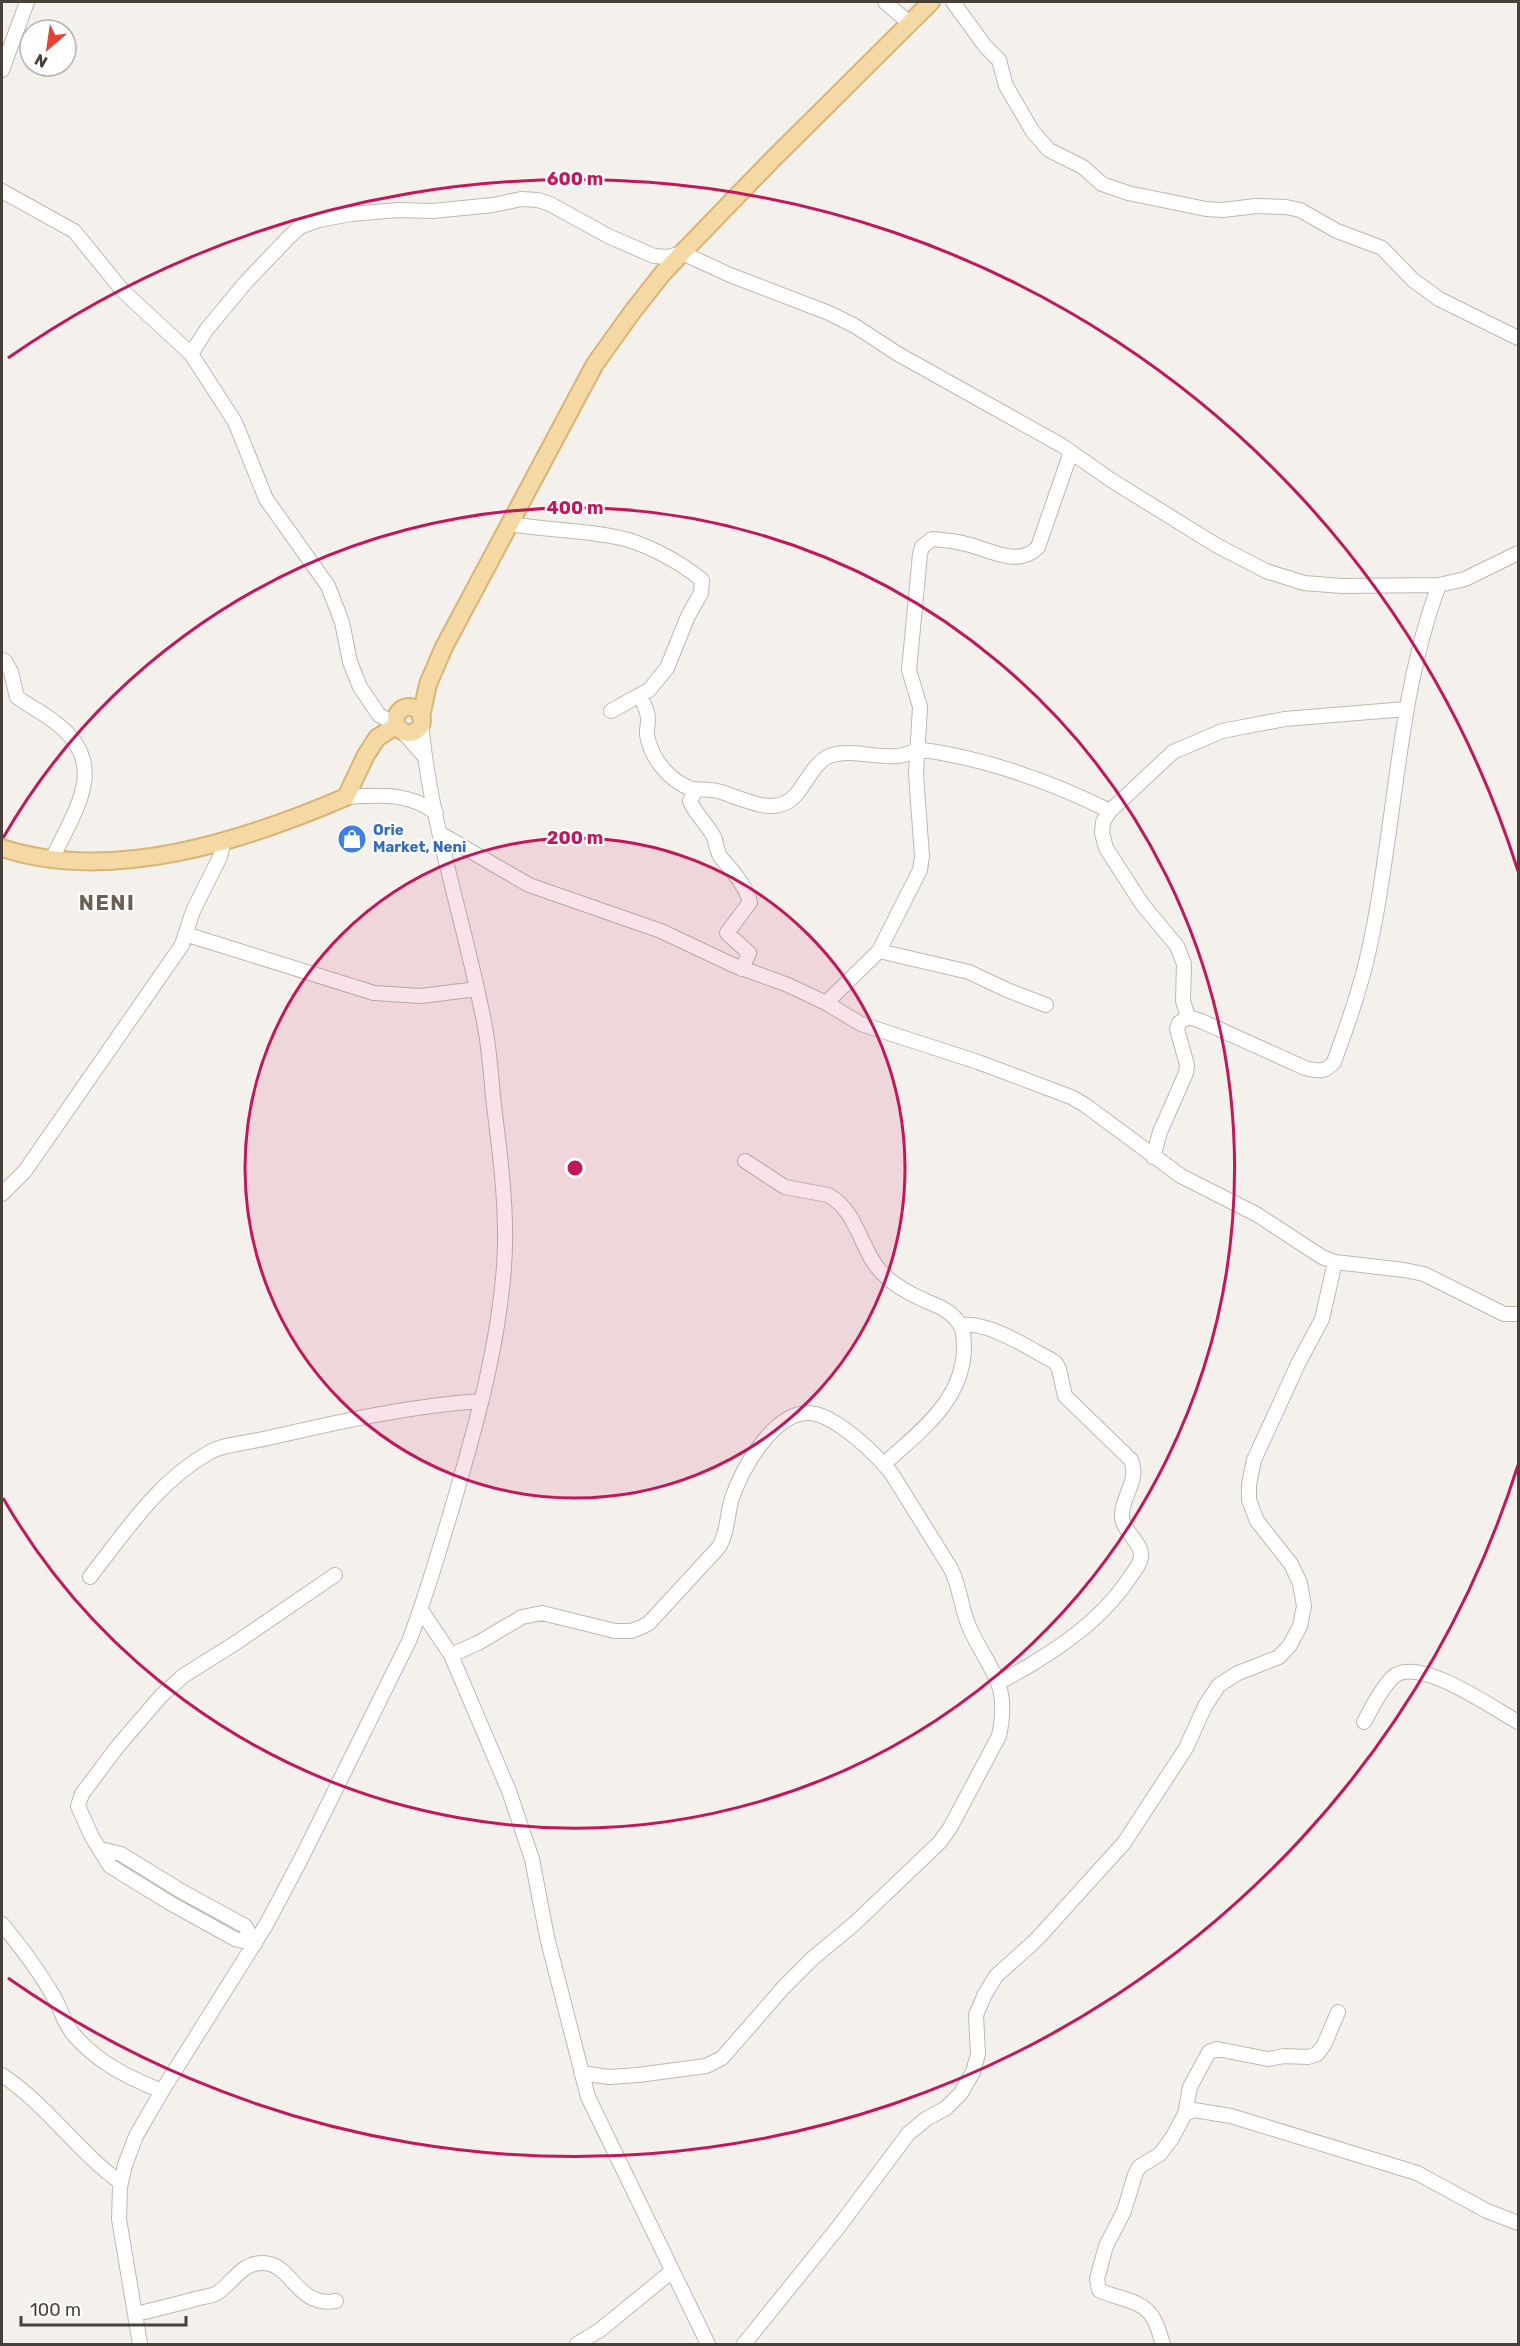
<svg xmlns="http://www.w3.org/2000/svg" width="1520" height="2346" font-family="Rubik,sans-serif">
<style>
.lines{fill:none;stroke-linecap:round;stroke-linejoin:round}
.minor-casing{stroke:#bfb8af;stroke-width:16}
.major-casing{stroke:#d8b576;stroke-width:20}
.minor{stroke:#fff;stroke-width:14}
.major{stroke:#f4d9a5;stroke-width:16}
.ring{fill:none;stroke:#c2185b;stroke-width:3}
.labels{text-anchor:middle;dominant-baseline:central;stroke-width:4.5;stroke-linejoin:round;paint-order:stroke}
.shop-label{font-size:15px;font-weight:bold;fill:#366cbe;stroke:#fff;text-anchor:start}
.district-label{font-size:21px;font-weight:bold;letter-spacing:1.5px;fill:#695f52;stroke:#fff}
.centre{fill:#c2185b;stroke:#fff;stroke-width:3}
.ring-label{font-size:18px;text-anchor:middle;font-weight:bold;fill:#c2185b;stroke:#fff;stroke-width:4.5;stroke-linejoin:round;paint-order:stroke}
</style>
<rect width="100%" height="100%" fill="#f4f1ec"/>
<g class="lines">
<g class="minor-casing">
<path id="minor" d="M885,2L908,22
M953,2L985,46L999,60L1006,86L1033,132L1049,150L1083,167L1102,184L1128,193L1206,209L1223,210L1256,206L1286,207L1300,210L1337,231L1382,248L1413,280L1439,299L1518,338
M2,70L27,2
M2,191L74,231L123,291L191,354L235,422L266,499L328,586L342,622L350,662L360,687L379,715L388,720H396
M191,354L207,329L246,282L289,237L300,227L319,220L351,214L398,210L433,211L493,205L521,199L538,200L550,204L608,236L654,256L668,257L682,253L730,275L829,313L855,326L898,354L1061,445L1111,480L1216,545L1266,571L1304,583L1342,586L1439,585L1465,579L1518,553
M510,524C545,530 581,530 616,537C644,542 680,562 702,580L701,593L688,616L667,668L649,690L611,711
M2,660L5,661L11,672L17,697C30,707 44,713 56,723C111,765 74,811 52,859
M641,696C643,703 647,710 648,717C649,723 646,729 647,735C651,758 669,781 692,789C698,790 705,789 710,790C718,790 725,793 732,796C749,801 767,811 785,803C804,795 810,762 832,755C859,747 893,766 917,749C983,758 1050,781 1110,811
M403,732L424,756
M696,789L690,801C696,815 707,824 714,837C717,844 716,852 722,859C733,871 745,885 750,902L727,933L749,953L742,969
M346,797C378,795 409,792 436,813
M441,834L529,885L661,931L733,965L788,985L826,1003L861,1024L978,1062L1071,1097L1085,1105L1181,1176L1256,1214L1322,1257L1335,1262L1404,1270L1424,1274L1504,1314H1518
M185,934L374,993L421,996L477,989
M879,951L969,972L1007,990L1046,1005
M826,1003L879,951L920,870L922,856L916,774L920,707L909,670L920,554L922,547L932,539C945,540 957,541 970,545C992,551 1019,567 1038,547L1071,452
M1188,1017L1183,1001L1184,964L1177,946L1142,904L1106,848L1102,833L1103,822L1110,811L1173,752L1222,731L1285,719L1406,709
M1153,1157L1160,1132L1186,1073L1187,1065L1177,1029L1179,1023L1188,1017L1201,1021L1305,1068C1318,1071 1325,1073 1334,1062C1343,1037 1352,1013 1359,988C1372,946 1379,901 1385,858C1399,766 1406,673 1439,585
M745,1161L785,1187L828,1195C858,1211 860,1250 882,1273C893,1284 910,1294 924,1300C934,1305 944,1307 952,1315C963,1325 964,1334 964,1348C963,1401 920,1431 884,1464
M2,1194L25,1171L182,945L193,911L220,857L224,840
M961,1325C989,1321 1030,1349 1055,1362L1059,1369L1065,1396L1131,1460C1140,1481 1121,1496 1122,1517C1123,1532 1143,1543 1141,1557C1140,1564 1134,1572 1130,1577C1107,1613 1070,1641 1035,1662C1023,1670 1011,1675 999,1683
M90,1577C125,1532 159,1480 210,1452C224,1444 252,1442 268,1438C338,1422 408,1406 480,1401
M421,1610L451,1655L509,1791L532,1859L547,1937L588,2097L708,2344
M451,1655L478,1643L522,1617L542,1613L615,1631H631L642,1627L649,1623L719,1547C728,1532 727,1514 732,1498C742,1469 773,1413 808,1413C834,1413 877,1455 892,1474L951,1569C961,1589 961,1611 971,1631C992,1674 1010,1684 999,1736L950,1828L940,1842L854,1924L813,1958L783,1988L722,2058L706,2066L638,2075L609,2077L581,2073
M1364,1722C1372,1708 1380,1690 1392,1678C1416,1653 1494,1709 1518,1722
M100,1849L121,1854L181,1891L245,1926L255,1944
M2,1924C21,1947 40,1972 55,1999C61,2010 65,2025 74,2035C98,2063 129,2078 162,2091
M255,1944L235,1939L170,1903L110,1866L92,1837L78,1806L82,1794L118,1746L161,1696L183,1676L237,1642L335,1575
M2,2075C47,2105 77,2151 121,2183
M1185,2114L1190,2087L1209,2052L1217,2049L1268,2059L1284,2056L1308,2057L1317,2054L1324,2045L1338,2012
M136,2314C157,2309 178,2304 199,2298C204,2297 212,2296 217,2293C233,2283 241,2263 262,2263C292,2262 296,2308 336,2301
M140,2344L119,2219L120,2187L125,2165L136,2136L162,2091L266,1925L303,1855L409,1641C425,1600 437,1557 450,1515C475,1429 502,1338 505,1247C506,1200 500,1153 494,1106C491,1080 490,1053 485,1027C466,925 430,825 421,722
M577,2344L600,2330L671,2272
M744,2344L840,2225L908,2134L926,2119L946,2108L961,2093L973,2072L978,2054L976,2015L985,1994L996,1976L1036,1940L1124,1843L1186,1748L1205,1706L1219,1685L1238,1673L1279,1657L1290,1645L1300,1626L1304,1606L1300,1583L1291,1564L1257,1521L1249,1500V1484L1254,1460L1298,1364L1322,1319L1335,1262
M1163,2344C1160,2336 1158,2325 1153,2318C1143,2299 1116,2299 1099,2290L1097,2279L1106,2246L1124,2211L1135,2175L1139,2167L1160,2154L1172,2138L1185,2114L1194,2110L1231,2116L1417,2173L1487,2211L1518,2223"/>
</g>
<g class="major-casing">
<path id="major" d="M396 720a13 13 0 1 1 26 0a13 13 0 1 1-26 0Z
M421,717L428,684L444,647L595,364L633,311L663,273L682,253L771,161L931,2
M2,848C111,884 244,841 346,797L366,755L377,738L397,725"/>
</g>
<use href="#minor" class="minor"/>
<use href="#major" class="major"/>
</g>
<circle cx="575" cy="1168" r="330" fill="#c2185b" fill-opacity=".12"/>
<g class="ring">
<circle cx="575" cy="1168" r="330"/>
<path d="M3 838A660 660 0 1 1 3 1498"/>
<path d="M1518 1465A989 989 0 0 1 8 1978M8 358A989 989 0 0 1 1518 871"/>
</g>
<defs>
<g id="shop-disc" transform="scale(1.5)"><circle r="9.5" fill="#3f7fe0" stroke="#fff"/><path d="M-5-2.5h2.3a2.7 3.5 0 0 1 5.4 0H5L5.5 6h-11ZM-1.5-2.5h3a1.5 2.3 0 0 0-3 0Z" fill="#fff"/></g>
</defs>
<g fill-rule="evenodd">
<use href="#shop-disc" x="352" y="839"/>
</g>
<g class="labels">
<g class="shop-label">
<text x="373" y="830">Orie<tspan x="373" dy="17">Market, Neni</tspan></text>
</g>
<g class="district-label">
<text x="107" y="902">NENI</text>
</g>
</g>
<circle cx="575" cy="1168" r="9" class="centre"/>
<g class="ring-label">
<text x="575" y="185">600 m</text>
<text x="575" y="514">400 m</text>
<text x="575" y="844">200 m</text>
</g>
<rect width="1520" height="2346" fill="none" stroke="#48413a" stroke-width="6"/>
<g transform="translate(48 48) rotate(209)"><circle r="28" fill="#ffffff" stroke="#b6b3b0" stroke-width="1.5"/>
<path d="M0-4.5L10 22L0 15L-10 22Z" fill="#e34434"/>
<text y="-9" font-size="16" font-weight="bold" text-anchor="middle" fill="#48413a">N</text>
</g>
<path d="M21 2316v9h165v-9" fill="none" stroke="#48413a" stroke-width="3"/>
<text x="30" y="2316" font-size="18" fill="#48413a" stroke="#ffffff" stroke-width="4.5" paint-order="stroke">100 m</text>
</svg>
